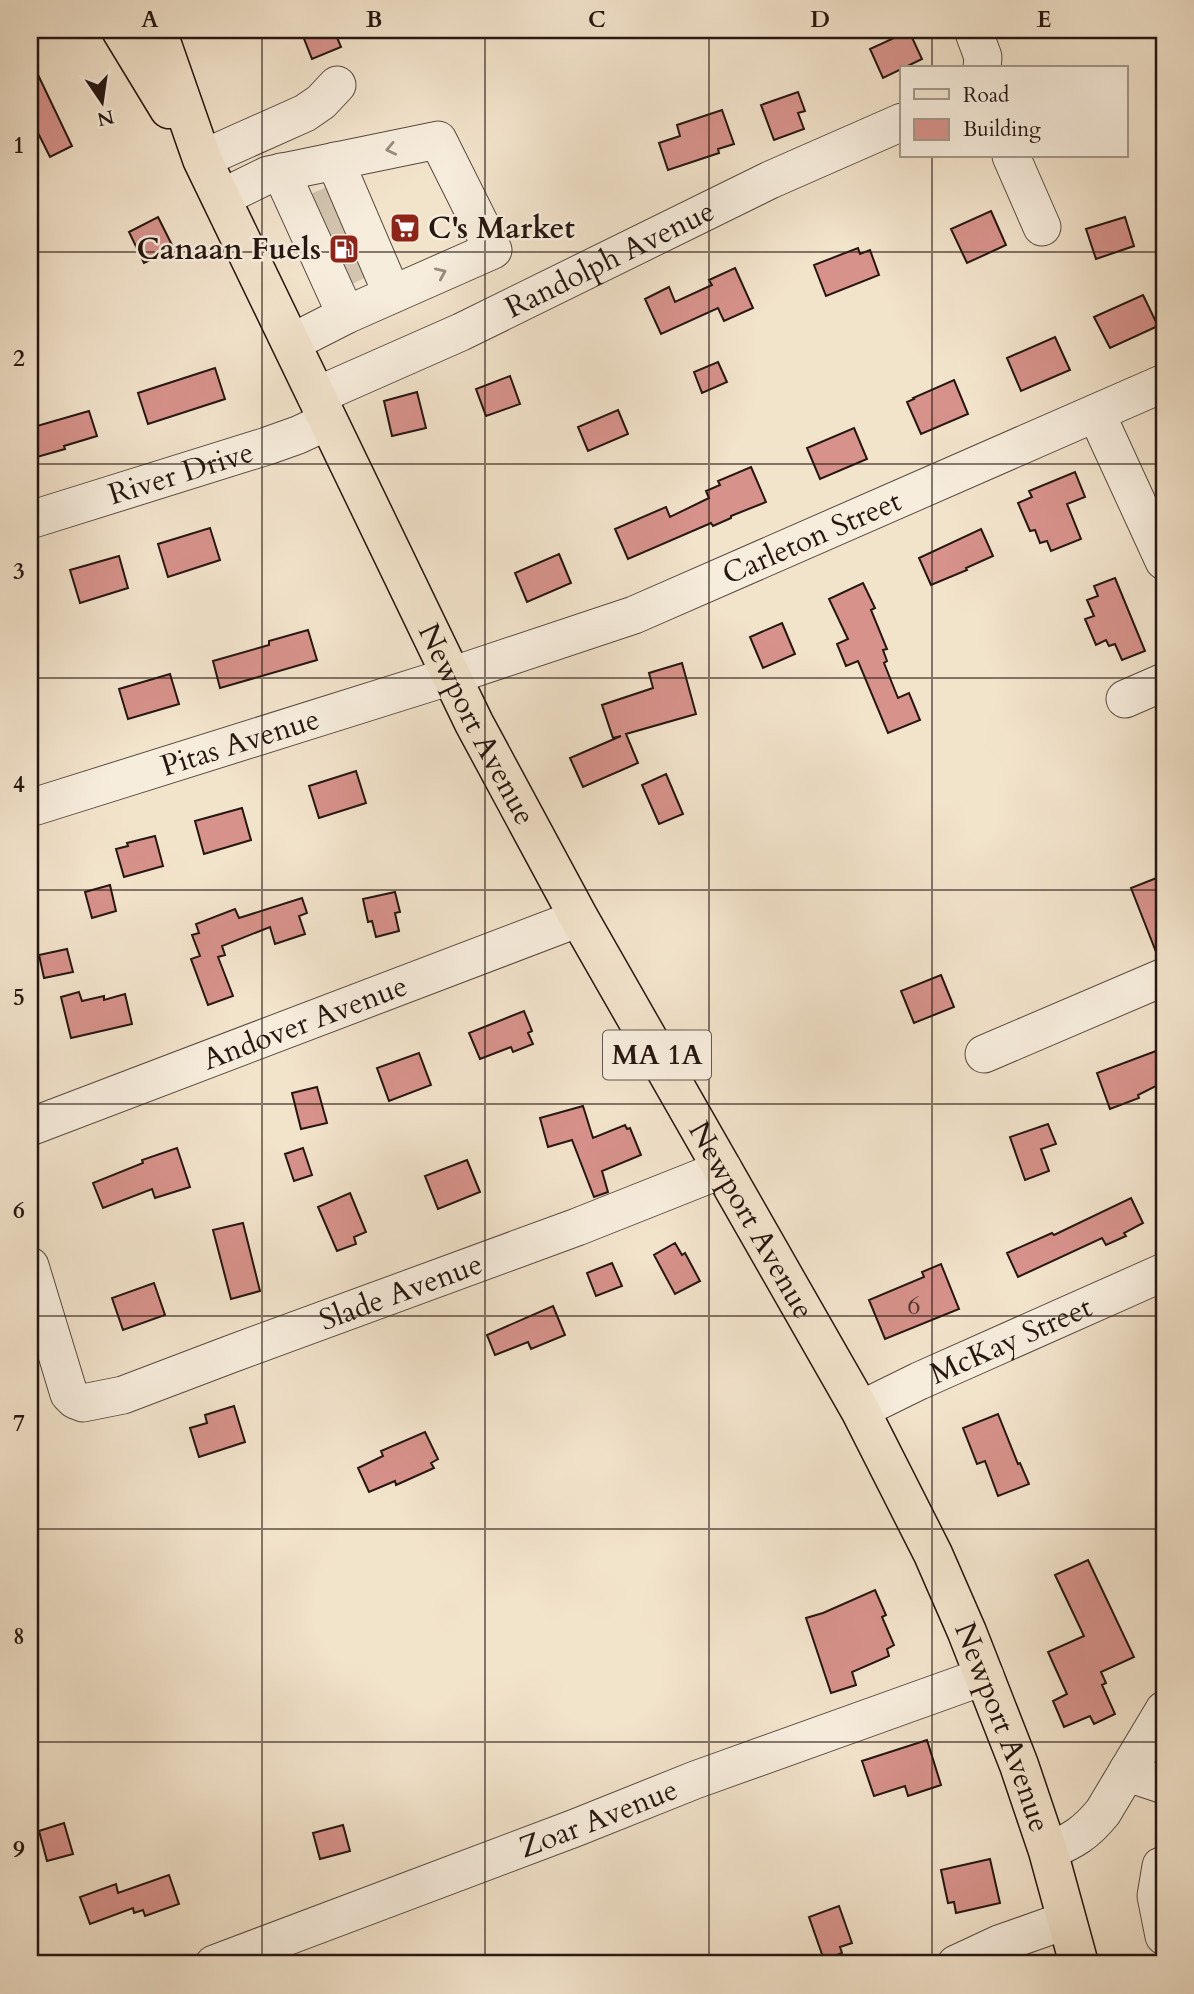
<svg xmlns="http://www.w3.org/2000/svg" width="1194" height="1994" font-family="Cardo,serif">
<style>
.building{fill:#d7928b;stroke:#261711;stroke-width:2}
.lines{fill:none;stroke-linecap:round;stroke-linejoin:round}
.minor-tunnel{stroke:#d3c4af;stroke-width:37;stroke-dasharray:37 18;stroke-linecap:butt}
.minor-casing{stroke:#594a40;stroke-width:39}
.major-casing{stroke:#261711;stroke-width:41}
.minor{stroke:#f7eddd;stroke-width:37}
.major{stroke:#f2e3cb;stroke-width:38}
.oneway{stroke:#998d81}
.grid{fill:none;stroke:#261711;stroke-width:2;stroke-opacity:0.55}
.labels{text-anchor:middle;dominant-baseline:central;stroke-width:5;stroke-linejoin:round;paint-order:stroke}
.number-label{font-size:26px;fill:#523630}
.shield{fill:#f7eddd;stroke:#65574e;stroke-width:2}
.shield-label{font-size:28px;font-weight:bold;fill:#261711}
.poi-label{font-size:30px;font-weight:bold;fill:#261711;stroke:#f7eddd;text-anchor:start}
.street-label{font-size:30px;fill:#261711;stroke:#f7eddd}
.neatline{fill:none;stroke:#261711;stroke-width:2.5}
.grid-label{font-size:23px;text-anchor:middle;font-weight:bold;fill:#261711}
</style>
<rect width="100%" height="100%" fill="#f2e3cb"/>
<filter id="stains"><feTurbulence type="fractalNoise" baseFrequency=".00286" numOctaves="4"/><feColorMatrix values="0 0 0 0 .2 0 0 0 0 .09 0 0 0 0 .02 0 0 0 .5 -.17"/></filter>
<radialGradient id="worn" r=".72"><stop offset=".6" stop-color="#630" stop-opacity="0"/><stop offset="1" stop-color="#630" stop-opacity=".3"/></radialGradient>
<path class="building" d="M319,30H334L341,47L312,59L303,36Z
M909,31L922,59L883,78L870,49Z
M30,58L72,146L50,157L39,135L30,140Z
M798,92L805,111L798,113L804,129L774,140L761,105Z
M722,110L734,144L718,149L719,153L668,170L659,143L680,136L677,125Z
M991,211L1006,245L967,263L951,229Z
M158,217L174,249L144,263L129,232Z
M1125,217L1134,246L1096,259L1086,229Z
M858,248L860,254L870,250L879,275L826,296L814,265Z
M735,268L753,308L724,321L718,308L661,334L645,299L669,287L675,302L712,285L709,280Z
M1143,295L1158,326L1110,348L1094,317Z
M1055,337L1070,370L1021,391L1007,358Z
M718,362L727,382L702,393L694,372Z
M215,368L225,399L148,424L138,393Z
M510,376L520,404L486,416L476,389Z
M954,380L968,414L921,434L907,402L914,399L913,398Z
M417,392L426,428L392,436L384,401Z
M618,410L628,434L588,451L578,427Z
M89,411L97,436L64,446L65,449L30,459V428Z
M854,428L867,459L820,479L807,448Z
M751,467L766,502L731,516V518L713,526L711,523L628,559L615,529L666,507L670,517L709,498L706,491L720,485L718,481Z
M1075,472L1085,497L1067,504L1081,539L1051,551L1047,541L1040,543L1035,530L1030,531L1018,503L1032,497L1029,491Z
M210,528L220,560L168,577L158,544Z
M981,529L993,556L966,568L967,570L931,585L919,558Z
M559,554L571,583L527,602L515,573Z
M119,556L128,588L80,603L70,570Z
M1115,578L1145,651L1122,660L1115,644L1109,646L1106,640L1096,645L1085,619L1094,616L1087,600L1098,596L1094,586Z
M863,583L875,608L871,610L887,649L883,650L887,661L884,663L898,698L909,693L920,720L888,733L858,661L846,666L837,644L848,639L829,599Z
M782,623L795,654L763,668L750,637Z
M308,630L317,660L220,688L213,661L269,645V641Z
M682,663L696,714L626,734L638,763L583,787L570,758L621,736L613,738L602,705L653,688L649,673Z
M170,674L179,704L128,719L119,689Z
M356,771L366,803L319,818L309,786Z
M666,774L683,814L659,824L642,785Z
M242,808L251,840L204,854L195,821Z
M155,836L163,866L124,877L116,849L128,846L127,843Z
M1164,875V956L1158,957L1131,888Z
M110,885L116,911L92,918L85,892Z
M395,892L400,912L395,913L399,931L376,937L372,921L368,922L363,899Z
M302,898L307,913L299,916L305,934L275,944L270,927L222,946L225,955L218,957L233,996L208,1005L191,959L200,956L192,935L199,933L196,924L235,909L239,918Z
M67,949L73,972L44,978L39,955Z
M941,975L954,1007L914,1023L901,991Z
M79,992L82,1001L104,996V1000L125,994L132,1024L71,1038L61,997Z
M524,1011L532,1031L528,1033L533,1044L513,1052L511,1047L480,1059L469,1033Z
M1164,1048V1082L1138,1095L1139,1098L1110,1109L1097,1073Z
M419,1053L431,1085L389,1101L377,1068Z
M317,1087L327,1123L301,1129L292,1093Z
M583,1106L593,1138L625,1125L627,1129L630,1128L641,1155L602,1171L608,1192L594,1197L572,1140L548,1147L540,1118Z
M1048,1124L1056,1144L1041,1149L1049,1171L1025,1180L1010,1137Z
M177,1148L190,1187L155,1198L152,1189L103,1208L93,1183L143,1163L142,1160Z
M303,1148L312,1175L294,1181L285,1154Z
M467,1160L480,1192L438,1209L425,1176Z
M350,1193L366,1232L354,1237L356,1244L337,1251L318,1207Z
M1131,1198L1143,1223L1124,1233L1126,1236L1106,1245L1102,1238L1018,1277L1007,1253L1052,1233L1054,1235Z
M243,1223L260,1291L231,1299L213,1230Z
M675,1243L682,1255L685,1253L700,1281L675,1294L654,1255Z
M612,1263L622,1286L596,1296L587,1273Z
M941,1264L959,1309L885,1339L869,1300L924,1277L922,1272Z
M154,1283L165,1315L123,1330L112,1298Z
M553,1306L565,1335L531,1349L528,1342L495,1355L487,1335Z
M234,1406L245,1442L199,1457L190,1428L207,1423L205,1415Z
M998,1414L1018,1464L1020,1463L1029,1484L998,1496L985,1461L977,1464L963,1428Z
M425,1432L438,1459L431,1463L434,1468L396,1485L395,1481L369,1492L358,1468L383,1456L381,1451Z
M1088,1560L1134,1657L1101,1672L1106,1683L1102,1685L1115,1714L1094,1724L1090,1716L1064,1727L1053,1701L1067,1694L1048,1652L1084,1636L1055,1575Z
M875,1590L886,1615L882,1617L894,1645L887,1649L889,1656L852,1672L856,1685L831,1693L806,1618L823,1613Z
M927,1740L941,1785L908,1796L905,1786L874,1796L862,1761Z
M64,1823L73,1854L47,1861L39,1831Z
M343,1825L350,1851L320,1859L313,1833Z
M990,1859L1000,1903L956,1913L954,1902L948,1903L941,1870Z
M169,1875L179,1904L145,1916L143,1910L134,1913L133,1908L90,1924L80,1897L116,1884L118,1893Z
M839,1906L852,1943L840,1947L842,1953L824,1960L809,1917Z"/>
<g class="lines">
<path class="minor-tunnel" d="M316,212L338,202
M328,240L350,229
M341,269L363,258"/>
<g class="minor-casing">
<g id="minor">
<path d="M973,30L983,57L982,68"/>
<path d="M1011,156L1042,227"/>
<path d="M202,159L305,113L321,102L337,85"/>
<path d="M335,161L392,294"/>
<path d="M281,172L346,315"/>
<path d="M221,198L268,175L438,140L493,250L346,315L291,343"/>
<path id="s1" d="M316,396L461,332L770,180L902,122"/>
<path d="M1096,413L1164,561"/>
<path id="s2" d="M30,520L267,446L298,435L328,421"/>
<path d="M1125,699L1164,682"/>
<path id="s3" d="M30,808L451,676L634,615L1164,383"/>
<path d="M984,1054L1164,977"/>
<path id="s4" d="M30,1127L579,918"/>
<path id="s5" d="M30,1266L69,1394L75,1400L83,1403L123,1395L231,1354L577,1227L723,1169"/>
<path id="s6" d="M860,1410L919,1381L1164,1272"/>
<path d="M1128,1770L1140,1777L1164,1785"/>
<path d="M1048,1851C1073,1841 1086,1833 1103,1812L1164,1710"/>
<path d="M1164,1865L1161,1866L1156,1896L1164,1936"/>
<path id="s7" d="M214,1964L575,1828L695,1780L985,1676"/>
<path d="M956,1964L999,1944L1067,1920"/>
</g>
</g>
<g class="major-casing">
<g id="major">
<path d="M121,30L169,109"/>
<path id="s8" d="M157,30L202,159L474,723L579,918L860,1410L933,1554L967,1632L1019,1765L1048,1851L1079,1964"/>
</g>
</g>
<use href="#minor" class="minor"/>
<use href="#major" class="major"/>
</g>
<defs><path id="oneway-chevron" d="M-2-3.5L2.5 0L-2 3.5" fill="none" stroke-width="1.6" stroke-linecap="round" stroke-linejoin="round" transform="scale(1.75)"/></defs>
<g class="oneway">
<use href="#oneway-chevron" transform="translate(391 149) rotate(168)"/>
<use href="#oneway-chevron" transform="translate(441 273) rotate(-24)"/>
</g>
<path class="grid" d="M262,30V1964M485,30V1964M709,30V1964M932,30V68M932,156V1964M30,252H1164M30,464H1164M30,678H1164M30,890H1164M30,1104H1164M30,1316H1164M30,1529H1164M30,1742H1164"/>
<defs>
<g id="supermarket-square" transform="scale(1.575)"><rect x="-9" y="-9" width="18" height="18" rx="4" fill="#8f2418" stroke="#f7eddd"/><path d="M-6-5.5h2.5l.6 2H6L4.5 2H-2.5L-4.4-4H-6ZM-1.5 3.2a1.3 1.3 0 1 0 .1 0ZM3 3.2a1.3 1.3 0 1 0 .1 0Z" fill="#fff"/></g>
<g id="fuel-square" transform="scale(1.575)"><rect x="-9" y="-9" width="18" height="18" rx="4" fill="#8f2418" stroke="#f7eddd"/><path d="M-5.5-6h7V0h2V4h1.3V-2.5L3-4.5l.8-.8L6-3V5H2.5V1h-1V6h-7ZM-4.2-4.7v3.2H.2V-4.7Z" fill="#fff"/></g>
</defs>
<g fill-rule="evenodd">
<use href="#supermarket-square" x="405" y="228"/>
<use href="#fuel-square" x="344" y="249"/>
</g>
<g class="labels">
<g class="number-label">
<text x="914" y="1305">6</text>
</g>
<rect class="shield" x="603" y="1030.5" width="108" height="49" rx="5"/>
<g class="shield-label">
<text x="657" y="1055">MA 1A</text>
</g>
<g class="poi-label">
<text x="428" y="228">C's Market</text>
<text x="321" y="249" text-anchor="end">Canaan Fuels</text>
</g>
<g class="street-label">
<text stroke="none"><textPath href="#s1" startOffset="324">Randolph Avenue</textPath></text>
<text stroke="none"><textPath href="#s2" startOffset="158">River Drive</textPath></text>
<text stroke="none"><textPath href="#s3" startOffset="828">Carleton Street</textPath></text>
<text stroke="none"><textPath href="#s8" startOffset="765">Newport Avenue</textPath></text>
<text stroke="none"><textPath href="#s3" startOffset="220">Pitas Avenue</textPath></text>
<text stroke="none"><textPath href="#s4" startOffset="294">Andover Avenue</textPath></text>
<text stroke="none"><textPath href="#s8" startOffset="1332">Newport Avenue</textPath></text>
<text stroke="none"><textPath href="#s5" startOffset="488">Slade Avenue</textPath></text>
<text stroke="none"><textPath href="#s6" startOffset="166">McKay Street</textPath></text>
<text stroke="none"><textPath href="#s8" startOffset="1899">Newport Avenue</textPath></text>
<text stroke="none"><textPath href="#s7" startOffset="411">Zoar Avenue</textPath></text>
</g>
</g>
<rect width="1194" height="1994" fill="none" stroke="#f2e3cb" stroke-width="77"/>
<rect x="900" y="66" width="228" height="91" fill="#f7eddd" stroke="#a3978b" stroke-width="2"/>
<rect x="914" y="89" width="35" height="10" fill="#f2e3cb" stroke="#a3978b" stroke-width="2"/>
<text x="963" y="102" font-size="21" fill="#261711">Road</text>
<rect x="914" y="119" width="35" height="21" fill="#d7928b" stroke="#a3978b" stroke-width="2"/>
<text x="963" y="136" font-size="21" fill="#261711">Building</text>
<g transform="translate(102 102) rotate(167)" stroke="#f7eddd" stroke-width="5" paint-order="stroke">
<path d="M0-5L12 26L0 18L-12 26Z" fill="#261711"/>
<text y="-10" font-size="19" font-weight="bold" text-anchor="middle" fill="#261711">N</text>
</g>
<rect x="38" y="38" width="1118" height="1917" class="neatline"/>
<g class="grid-label">
<text x="150" y="27">A</text>
<text x="374" y="27">B</text>
<text x="597" y="27">C</text>
<text x="820" y="27">D</text>
<text x="1044" y="27">E</text>
<text x="19" y="153">1</text>
<text x="19" y="366">2</text>
<text x="19" y="579">3</text>
<text x="19" y="792">4</text>
<text x="19" y="1005">5</text>
<text x="19" y="1218">6</text>
<text x="19" y="1431">7</text>
<text x="19" y="1644">8</text>
<text x="19" y="1857">9</text>
</g>
<rect width="100%" height="100%" filter="url(#stains)"/>
<rect width="100%" height="100%" fill="url(#worn)"/>
</svg>
